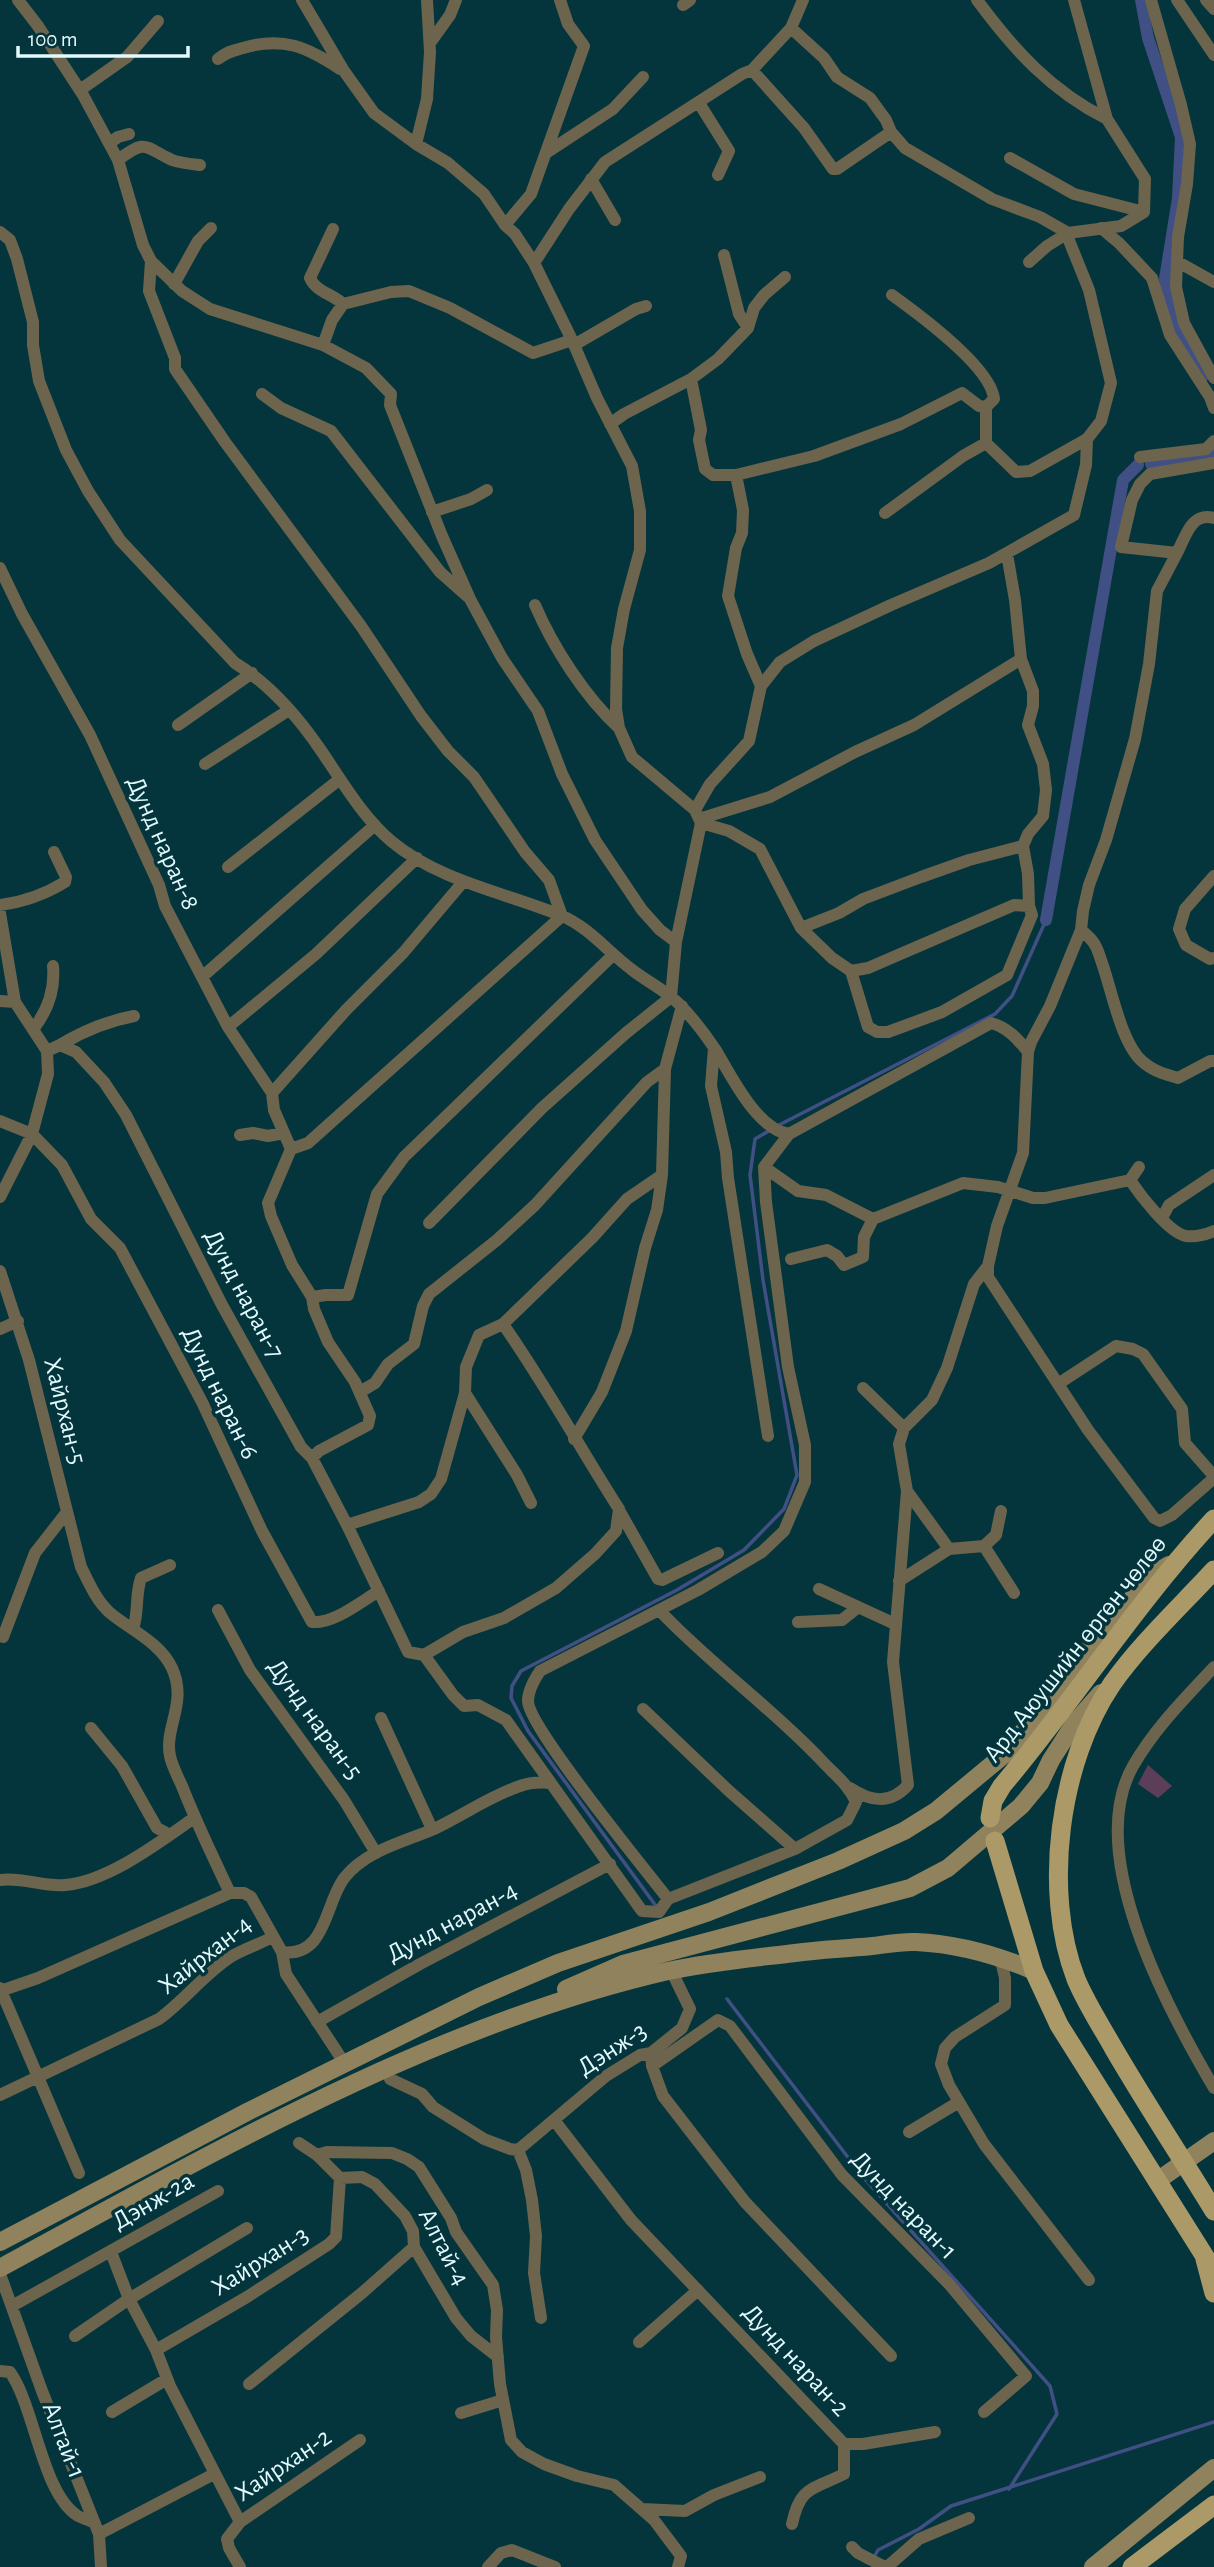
<svg xmlns="http://www.w3.org/2000/svg" width="1214" height="2567" font-family="'Alegreya Sans',sans-serif">
<style>
.green{fill:#5c3e59}
.lines{fill:none;stroke-linecap:round;stroke-linejoin:round}
.stream{stroke:#415084;stroke-width:3.5}
.canal{stroke:#415084;stroke-width:12}
.street{stroke:#6d644d;stroke-width:12}
.secondary{stroke:#90825c;stroke-width:18}
.primary{stroke:#ac9968;stroke-width:19}
.labels{text-anchor:middle;dominant-baseline:central;stroke-width:7;stroke-linejoin:round;paint-order:stroke}
.street-label{font-size:26px;fill:#e2f9fd;stroke:#04353c}
</style>
<rect width="100%" height="100%" fill="#04353c"/>
<path class="green" d="M1148,1765L1172,1786L1158,1798L1138,1784Z"/>
<g class="lines">
<path class="stream" d="M779,1125L995,1014L1012,996L1046,920
M656,1906L528,1731L511,1698L512,1686L521,1671L677,1590L744,1550L784,1509L797,1475L763,1280L750,1175L755,1139L772,1129
M727,1999L863,2177L1050,2386L1057,2414L1009,2489
M874,2557L878,2550L919,2529L951,2506L1214,2422"/>
<path class="canal" d="M1141,0L1148,38L1181,137L1178,198L1165,279L1177,331L1203,376
M1151,464L1207,456L1214,449
M1046,920L1123,480L1138,465"/>
<path class="street" d="M18,0L38,26L83,95L118,160L143,245L151,261L149,291L175,358V369L225,442L361,626L421,716L448,751L474,777L525,852L549,880L562,916L308,1143L291,1149
M302,0L344,71L374,113L416,144L448,163L484,194L505,225L515,234L534,263L572,340L597,398L632,466L640,511V550L624,609L617,648L616,709L619,728L632,757L695,810L701,823L676,942L671,997L626,1033L542,1108L429,1223
M803,0L791,28L824,58L837,77L870,98L886,120L891,132L905,148L992,199L1040,217L1068,233
M977,0C1014,50 1051,91 1107,119
M1151,0L1181,105L1190,144L1187,184L1178,237L1176,287L1184,323L1214,378
M1177,0L1214,55
M1206,0L1214,9
M683,5L690,0
M430,43L450,15L456,0
M218,59C226,52 233,51 243,48C283,36 307,47 340,69
M752,70L804,128L833,169H837L891,132
M80,90L127,57L158,21
M699,103L729,151L718,175
M111,142L118,137L129,134
M416,144L427,99L430,52L427,0
M546,153L613,109L643,77
M1010,158L1074,194L1144,212
M118,160C147,138 144,147 172,160C180,163 191,164 200,165
M591,179L615,220
M505,225L531,194L584,46L568,24L560,0
M1101,228L1119,243L1152,278L1170,335L1210,397L1214,408
M333,229L310,278C316,292 333,294 343,304
M0,232L10,240L17,259L33,322V345L39,381L66,450L88,491L120,540L235,663C268,683 298,717 320,749C342,781 361,815 391,841C439,881 503,892 560,915C589,927 607,951 631,969C646,981 665,990 678,1003C691,1016 705,1034 715,1049C731,1075 756,1129 789,1134
M724,255L739,314L748,328
M151,261L182,291L210,309L323,345L366,368L391,394L390,405L442,536L470,599L502,658L538,711L562,774L595,840L642,910L660,930L676,942
M1029,262L1047,246L1068,233
M1178,262L1214,282
M534,263L569,209L605,162L742,74L752,70L791,28
M174,284L198,241L211,228
M892,295C917,313 991,367 994,399L986,407
M323,345L332,320L343,304L391,292L409,291L450,308L533,353L572,340
M574,345L636,309L646,306
M691,379L701,430L699,440L705,469L713,475H736
M262,394L281,408L331,431L440,572L467,596
M610,424L624,414L691,379L718,359L748,328L754,308L764,295L785,277
M1140,457L1206,449L1214,441
M432,512L471,499L487,490
M885,513L963,456L986,443
M1177,553C1186,536 1191,512 1214,518
M0,568L22,614L90,735L159,885L165,906L228,1027L272,1093L274,1110L291,1149L268,1203L271,1216L292,1265L312,1297L314,1309L328,1342L355,1382L370,1416L368,1425L319,1451L312,1458
M535,605C553,647 585,697 619,728
M761,686L780,662L814,641L891,605L989,563L1074,515L1086,465L1087,439
M178,725L252,673
M205,764L289,710
M695,810L710,784L749,741L761,686L747,654L728,596L736,548L742,533L743,510L736,475L814,456L901,424L962,393L979,406L986,407V443L1016,472L1030,471L1087,439L1101,421L1111,383L1089,290L1068,238V233L1121,226L1144,212L1145,179L1107,119L1074,0
M699,819L770,797L855,752L914,725L1021,659
M701,823L729,831L760,849L801,928L832,958L851,971L868,968L1014,905L1029,906
M228,867L340,779
M1214,876L1185,909L1179,929L1186,945L1210,959L1214,958
M0,905C24,902 44,895 65,882L66,877L54,852
M0,913L15,1002L47,1051L48,1074L32,1134L0,1197
M801,928L839,913L863,899L921,877L969,860L1023,846
M1081,930C1097,943 1097,948 1103,966C1112,992 1122,1045 1143,1062C1153,1071 1165,1074 1178,1078L1210,1061H1214
M851,971L868,1027L877,1032H888L942,1012L1007,975L1032,915L1029,906L1028,874L1023,846L1028,834L1043,816L1046,790L1043,764L1028,725L1033,706V691L1021,659L1015,600L1007,554
M202,977L375,825
M0,1001L15,1002
M228,1027L316,954L417,858
M34,1028C48,1010 55,989 53,966
M60,1045C83,1031 107,1021 134,1016
M714,1048L711,1086L726,1152L728,1178L768,1436
M47,1051L60,1045L76,1052L104,1082L126,1115L222,1305L301,1447L312,1458L347,1525L408,1652L424,1655L453,1695L464,1706L478,1705L506,1720L642,1911L659,1912L668,1899C645,1869 528,1727 528,1701C528,1690 534,1680 540,1671L698,1590L762,1552L784,1531L805,1482V1445L788,1367L766,1202L764,1167L789,1134L991,1023C1007,1027 1018,1039 1028,1052L1023,1153L997,1226L988,1266V1277L1088,1430L1154,1518L1160,1521L1172,1515L1214,1478
M1028,1052L1031,1042L1050,1006L1081,930L1083,911L1089,885L1106,840L1135,739L1149,664L1157,591L1177,553L1121,547L1132,500L1140,484L1150,474L1214,463
M272,1093L346,1010L403,953L463,882
M0,1121L32,1134L62,1165L91,1219L120,1248L202,1402L262,1531L312,1622C334,1624 360,1602 379,1591
M240,1135L253,1133L268,1136L284,1133
M764,1167L798,1191L826,1195L873,1219
M1130,1180L1139,1167
M1162,1218L1169,1205L1214,1175
M791,1259L827,1250L837,1256L844,1265L863,1257L864,1237L873,1219L963,1183L998,1187L1033,1198H1045L1130,1180C1140,1195 1169,1233 1186,1236C1196,1237 1205,1235 1214,1231
M0,1271L29,1360L81,1567C89,1583 96,1600 109,1612C130,1630 160,1642 172,1668C188,1703 164,1727 170,1756C172,1766 178,1777 182,1786C196,1822 213,1857 230,1893
M312,1297L326,1295H348L377,1194L404,1157L613,955
M0,1329L18,1321
M1058,1384L1116,1346L1133,1349L1143,1354L1182,1409L1185,1443L1214,1476
M863,1388L904,1428
M360,1392L375,1383L388,1364L414,1344L423,1306L429,1294L497,1240L535,1205L647,1082L665,1069
M465,1393L517,1475L531,1503
M574,1439L602,1392L626,1331L645,1248L657,1210L662,1175
M907,1491L949,1549L984,1546L1014,1593
M619,1510L658,1579L662,1580L718,1553
M347,1525L419,1502L431,1494L441,1479L465,1393L466,1367L479,1335L503,1324L592,1238L627,1199L662,1175L665,1069L682,1006
M984,1546L996,1535L1001,1511
M899,1581L949,1549
M819,1589L895,1624
M218,1610L250,1670L344,1800L376,1853
M659,1610C710,1664 771,1707 822,1761C835,1775 848,1784 856,1802L847,1820L795,1849L668,1899
M798,1622L842,1620L857,1608
M133,1629C139,1612 135,1595 141,1578L170,1565
M3,1637L35,1553L67,1512
M424,1655L463,1632L504,1618L556,1588L595,1554L616,1531L619,1509C580,1448 545,1384 503,1324
M1214,1667C1185,1698 1154,1729 1133,1766C1083,1854 1168,2010 1214,2088
M643,1709L729,1791L795,1849
M381,1718L432,1829
M91,1728L122,1766L157,1828L170,1835
M850,1788C871,1802 890,1805 908,1785L893,1662L907,1491L899,1444L904,1428L932,1400L947,1368L974,1284L988,1266
M0,1880C23,1877 43,1887 65,1885C107,1882 160,1842 194,1818
M282,1952L286,1974L345,2064
M1000,1956L1005,1978V2005L955,2037L945,2048L941,2064L949,2085L984,2144L1089,2280
M0,1988L79,2173
M0,1991L38,1978L230,1893H244L251,1897L282,1952C327,1958 325,1901 345,1877C367,1850 404,1842 434,1829C462,1816 490,1796 520,1786C531,1782 540,1782 551,1783
M317,2022L420,1964L610,1864
M651,2053L652,2066L663,2096L745,2202L891,2356
M652,2066L718,2020L730,2026L842,2175L949,2284L1026,2376L984,2412
M390,2079L422,2094L433,2107L484,2139L510,2149L518,2150L526,2170L532,2200L536,2236L534,2273L541,2318
M0,2095L159,2019C185,2000 204,1974 232,1956C244,1949 259,1944 273,1937
M554,2120L631,2220L844,2444V2474C812,2490 800,2486 792,2524
M909,2132L959,2102
M299,2143L317,2155L340,2178
M518,2150L606,2076L640,2055L651,2053L682,2028L690,2009L671,1970
M317,2155L327,2152L392,2153L407,2159L419,2167L451,2218L456,2232L493,2285L497,2310L496,2337L500,2384L511,2440L522,2452L544,2464L577,2476L614,2485L654,2520L681,2556L678,2567
M340,2178L362,2177L375,2184L405,2216L413,2231L414,2247L456,2318L471,2336L498,2357
M111,2252L129,2299L156,2350L170,2386L240,2522
M0,2274L42,2391L99,2534L101,2567
M12,2306L218,2191
M75,2336L129,2299L247,2228
M639,2342L698,2290
M156,2350L247,2297L329,2244L336,2237L340,2178
M0,2371L10,2372C35,2407 42,2494 78,2516C82,2518 88,2520 93,2522
M249,2384L362,2293L414,2247
M112,2412L167,2379
M461,2413L503,2400
M844,2444H863L935,2432
M642,2509L685,2511L714,2495L760,2477
M99,2534L214,2474
M852,2547L858,2553L885,2567
M240,2567L229,2548L227,2539L240,2522L360,2440
M488,2567L501,2553L512,2550L555,2567
M887,2567L919,2539L969,2518"/>
<path class="secondary" d="M566,1989L623,1964L910,1888L948,1868L1021,1806L1040,1783L1051,1760L1074,1724L1101,1693
M1157,2181L1214,2141
M0,2242L249,2111L479,1997L558,1963L709,1912L838,1861L904,1831L936,1811L1006,1753L1100,1635L1154,1574L1169,1565
M0,2268C210,2154 433,2025 668,1971C709,1962 753,1958 795,1953C817,1950 839,1949 861,1947C879,1946 898,1941 916,1942C957,1944 997,1955 1034,1971
M1093,2567L1214,2468"/>
<path class="primary" d="M1214,1570C1180,1607 1141,1643 1112,1684C1059,1762 1042,1891 1076,1979C1086,2003 1101,2026 1114,2049C1146,2104 1181,2157 1214,2211
M990,1818L993,1801L1002,1786C1075,1699 1137,1602 1214,1519
M995,1841L1034,1971L1059,2025L1214,2271
M1205,2259L1214,2293
M1132,2567L1214,2505"/>
</g>
<g class="labels">
<g class="street-label">
<text transform="translate(163 843) rotate(66)">Дунд наран-8</text>
<text transform="translate(244 1294) rotate(62)">Дунд наран-7</text>
<text transform="translate(220 1393) rotate(64)">Дунд наран-6</text>
<text transform="translate(65 1411) rotate(76)">Хайрхан-5</text>
<text transform="translate(1075 1649) rotate(-52)">Ард Аюушийн өргөн чөлөө</text>
<text transform="translate(315 1719) rotate(54)">Дунд наран-5</text>
<text transform="translate(452 1922) rotate(-28)">Дунд наран-4</text>
<text transform="translate(205 1955) rotate(-38)">Хайрхан-4</text>
<text transform="translate(612 2049) rotate(-33)">Дэнж-3</text>
<text transform="translate(153 2201) rotate(-30)">Дэнж-2а</text>
<text transform="translate(904 2205) rotate(46)">Дунд наран-1</text>
<text transform="translate(444 2247) rotate(63)">Алтай-4</text>
<text transform="translate(260 2261) rotate(-32)">Хайрхан-3</text>
<text transform="translate(796 2360) rotate(47)">Дунд наран-2</text>
<text transform="translate(64 2440) rotate(69)">Алтай-1</text>
<text transform="translate(283 2465) rotate(-34)">Хайрхан-2</text>
</g>
</g>
<path d="M18 46v10h170v-10" fill="none" stroke="#e2f9fd" stroke-width="3.5"/>
<text x="28" y="46" font-size="21" fill="#e2f9fd" stroke="#04353c" stroke-width="5" paint-order="stroke">100 m</text>
</svg>
